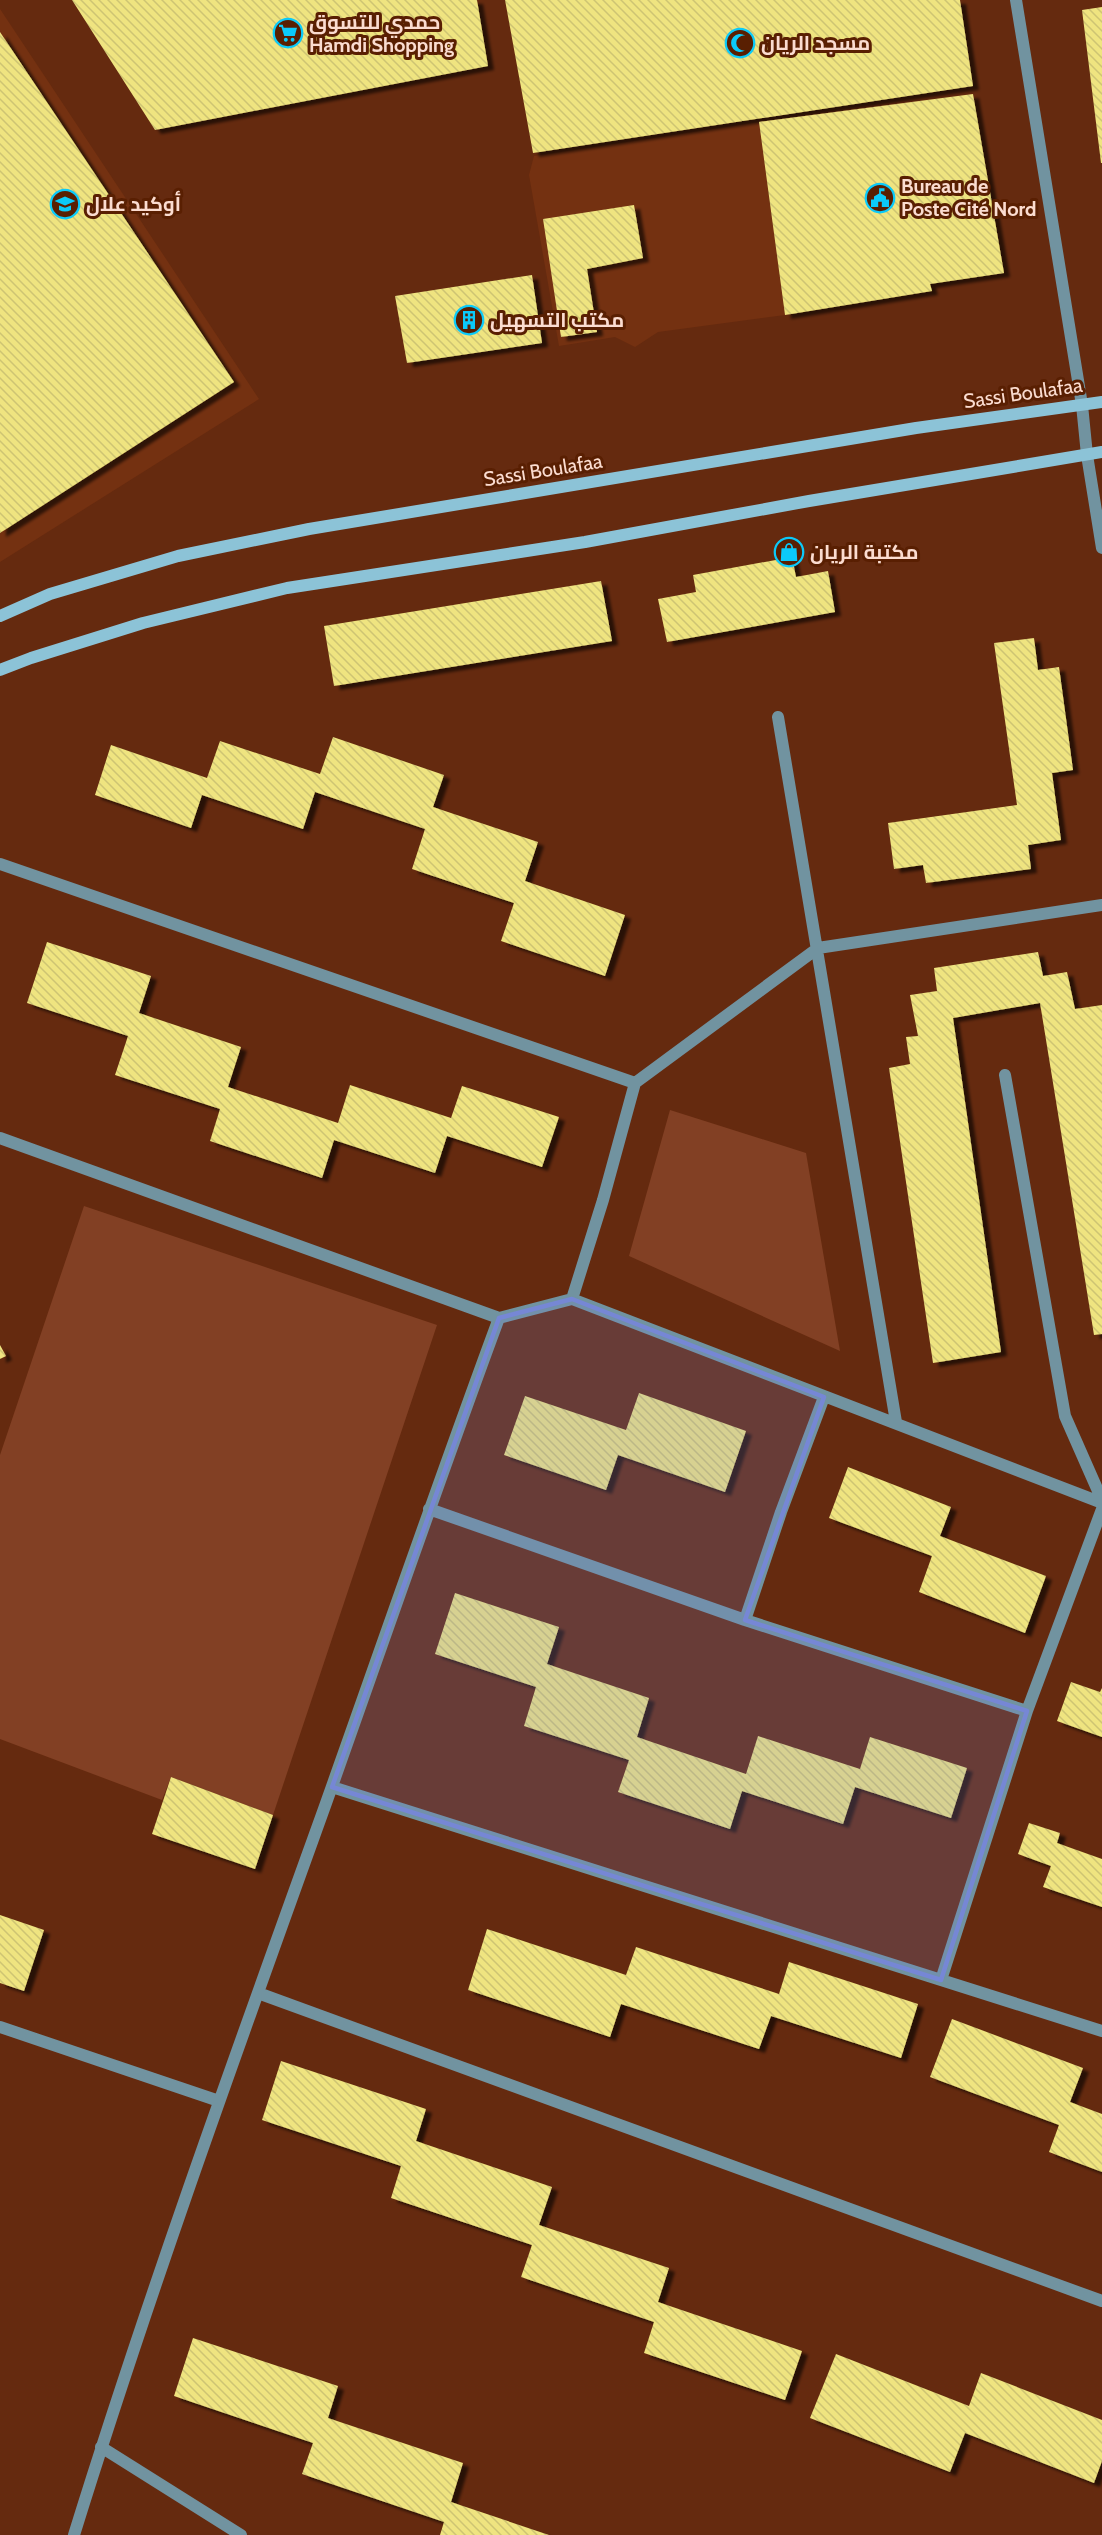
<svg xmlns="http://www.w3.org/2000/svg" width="1102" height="2535" font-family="Cabin,Cairo,sans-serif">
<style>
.built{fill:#743111}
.green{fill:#824024}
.building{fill:url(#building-back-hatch);filter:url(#shadow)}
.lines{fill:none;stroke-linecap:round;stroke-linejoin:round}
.street{stroke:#7193a0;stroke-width:12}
.secondary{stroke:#8cc3d7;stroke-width:12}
.marked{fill:#7687d5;fill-opacity:0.2;stroke:#7687d5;stroke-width:4.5;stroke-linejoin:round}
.labels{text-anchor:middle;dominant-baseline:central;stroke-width:6;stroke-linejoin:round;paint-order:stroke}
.poi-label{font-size:20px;font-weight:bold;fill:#fbdcd0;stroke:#591f02;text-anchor:start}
.street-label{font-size:20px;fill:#fbdcd0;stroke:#591f02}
</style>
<defs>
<pattern id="building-back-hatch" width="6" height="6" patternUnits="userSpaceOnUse" patternTransform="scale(1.5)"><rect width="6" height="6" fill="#efe480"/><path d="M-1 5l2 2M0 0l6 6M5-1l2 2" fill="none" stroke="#cec473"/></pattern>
<filter id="shadow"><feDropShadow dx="6" dy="4" stdDeviation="1.5" flood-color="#0009"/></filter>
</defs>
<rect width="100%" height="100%" fill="#652a0f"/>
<path class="built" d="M0,9L259,399L0,562Z
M759,122L785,315L658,332L635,347L615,337L559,346L529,175L534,156Z"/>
<path class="green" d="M670,1110L806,1153L840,1351L629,1256Z
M84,1206L437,1325L273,1815L171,1777L162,1800L0,1739V1455Z"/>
<path class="building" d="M72,0H477L488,66L155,130Z
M505,0H960L973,86L533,153Z
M1102,7V163H1101L1082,10Z
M0,32L234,382L0,533Z
M973,94L1004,273L930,284L932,291L785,315L759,122Z
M634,205L643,258L587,269L597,332L561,337L543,219Z
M532,275L542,343L407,363L395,296Z
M792,557L796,577L828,571L835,612L667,642L658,599L696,592L693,575Z
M601,581L612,641L334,686L324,626Z
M1034,638L1038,670L1059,667L1073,770L1052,773L1061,840L1028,845L1031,869L926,883L923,865L894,869L888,823L1017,805L994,643Z
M333,737L444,775L433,807L538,842L525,881L625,915L605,976L501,941L514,903L412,869L425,829L315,792L303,829L202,795L191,828L95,795L111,745L207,778L220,741L320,774Z
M47,942L151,976L139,1013L241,1047L228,1087L338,1123L350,1085L451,1118L462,1086L559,1117L542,1167L447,1136L435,1173L334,1140L322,1178L210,1141L220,1109L115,1075L128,1036L27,1003Z
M1038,952L1043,976L1067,972L1075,1009L1102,1005V1334L1094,1335L1040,1003L953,1018L1001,1352L933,1363L889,1068L910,1064L906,1037L918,1036L910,995L937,991L934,968Z
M0,1345L6,1356L0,1359Z
M639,1393L746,1431L725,1492L618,1455L606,1490L504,1455L525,1396L626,1430Z
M848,1467L951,1507L940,1536L1046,1576L1025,1633L919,1592L932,1556L829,1518Z
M455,1593L559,1627L547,1664L649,1698L637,1737L746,1774L758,1736L860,1769L870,1737L967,1768L951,1818L855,1787L843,1824L742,1791L730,1829L618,1792L629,1760L524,1726L536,1687L435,1654Z
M1071,1682L1100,1692L1102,1688V1737L1057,1721Z
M171,1777L273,1815L255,1869L152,1834Z
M1029,1823L1060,1833L1057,1843L1102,1859V1907L1043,1887L1051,1866L1018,1854Z
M0,1915L44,1930L24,1991L0,1983Z
M487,1929L626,1975L636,1947L779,1994L789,1962L918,2004L901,2058L771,2016L759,2049L621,2004L610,2037L468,1990Z
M952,2019L1083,2068L1070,2102L1102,2114V2172L1049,2152L1059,2125L930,2077Z
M281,2061L426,2109L416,2141L552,2187L539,2225L669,2268L658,2302L802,2351L785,2400L644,2353L654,2322L521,2277L532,2245L391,2198L401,2166L262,2120Z
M193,2338L338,2386L328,2418L463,2463L451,2502L549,2535H440L444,2522L302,2474L313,2443L174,2396Z
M836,2354L969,2406L981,2373L1102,2420V2461L1094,2483L965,2433L950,2472L810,2418Z"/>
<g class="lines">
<path class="street" d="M1016,0L1082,405L1087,455L1102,548
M778,717L896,1422
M0,864L635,1083
M1005,1075L1065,1416L1102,1500
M0,1138L499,1318L572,1299L1102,1503
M572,1299L603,1200L635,1083L818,948L1102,905
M429,1509L745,1620L1027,1711
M745,1620L781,1512L824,1397
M332,1787L1102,2031
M941,1980L1027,1711L1102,1509
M258,1993L1102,2301
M0,2027L219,2101
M101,2447L241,2535
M74,2535C150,2290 238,2048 325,1806C383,1643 439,1480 499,1318"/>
<path class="secondary" d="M0,616L50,594L178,556L309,529L916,428L1102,402
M0,670L31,658L143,623L287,588L585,542L809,501L1102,452"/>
</g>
<path class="marked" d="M572,1299L824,1397L745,1620L1027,1711L941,1980L332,1787L499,1318Z"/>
<defs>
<g id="supermarket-ring" transform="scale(1.5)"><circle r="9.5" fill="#591f02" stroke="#0bcafa" stroke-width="1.5"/><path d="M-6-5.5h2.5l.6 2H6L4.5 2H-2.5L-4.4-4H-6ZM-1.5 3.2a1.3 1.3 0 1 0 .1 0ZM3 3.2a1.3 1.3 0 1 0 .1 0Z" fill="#0bcafa"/></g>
<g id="mosque-ring" transform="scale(1.5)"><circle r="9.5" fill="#591f02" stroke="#0bcafa" stroke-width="1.5"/><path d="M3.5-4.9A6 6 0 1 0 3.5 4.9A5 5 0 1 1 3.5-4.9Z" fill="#0bcafa"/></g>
<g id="civic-ring" transform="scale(1.5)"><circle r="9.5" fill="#591f02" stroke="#0bcafa" stroke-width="1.5"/><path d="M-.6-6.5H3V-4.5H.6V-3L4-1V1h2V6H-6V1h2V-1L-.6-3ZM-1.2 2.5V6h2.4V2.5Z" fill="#0bcafa"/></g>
<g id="school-ring" transform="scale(1.5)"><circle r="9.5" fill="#591f02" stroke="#0bcafa" stroke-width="1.5"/><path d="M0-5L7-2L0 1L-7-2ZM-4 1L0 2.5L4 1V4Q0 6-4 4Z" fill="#0bcafa"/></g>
<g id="building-ring" transform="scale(1.5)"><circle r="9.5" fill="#591f02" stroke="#0bcafa" stroke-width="1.5"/><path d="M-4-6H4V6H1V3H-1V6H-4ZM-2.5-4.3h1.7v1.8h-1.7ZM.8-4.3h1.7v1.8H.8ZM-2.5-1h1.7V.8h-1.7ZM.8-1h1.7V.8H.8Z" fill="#0bcafa"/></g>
<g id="shop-ring" transform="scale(1.5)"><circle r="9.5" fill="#591f02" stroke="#0bcafa" stroke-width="1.5"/><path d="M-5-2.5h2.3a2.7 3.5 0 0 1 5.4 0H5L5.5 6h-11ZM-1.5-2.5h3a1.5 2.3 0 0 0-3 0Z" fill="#0bcafa"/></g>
</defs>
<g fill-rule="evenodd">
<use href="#supermarket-ring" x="288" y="33"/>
<use href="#mosque-ring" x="740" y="43"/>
<use href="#civic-ring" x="880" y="198"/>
<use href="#school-ring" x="65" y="204"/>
<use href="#building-ring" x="469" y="320"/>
<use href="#shop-ring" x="789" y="552"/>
</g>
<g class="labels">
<g class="poi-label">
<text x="309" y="22">حمدي للتسوق<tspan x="309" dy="23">Hamdi Shopping</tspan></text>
<text x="761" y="43">مسجد الريان</text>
<text x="901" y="186">Bureau de<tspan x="901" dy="23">Poste Cité Nord</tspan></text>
<text x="86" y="204">أوكيد علال</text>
<text x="490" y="320">مكتب التسهيل</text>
<text x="810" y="552">مكتبة الريان</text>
</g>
<g class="street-label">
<text transform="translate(1023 393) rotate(-8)">Sassi Boulafaa</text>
<text transform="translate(543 470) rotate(-9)">Sassi Boulafaa</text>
</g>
</g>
</svg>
